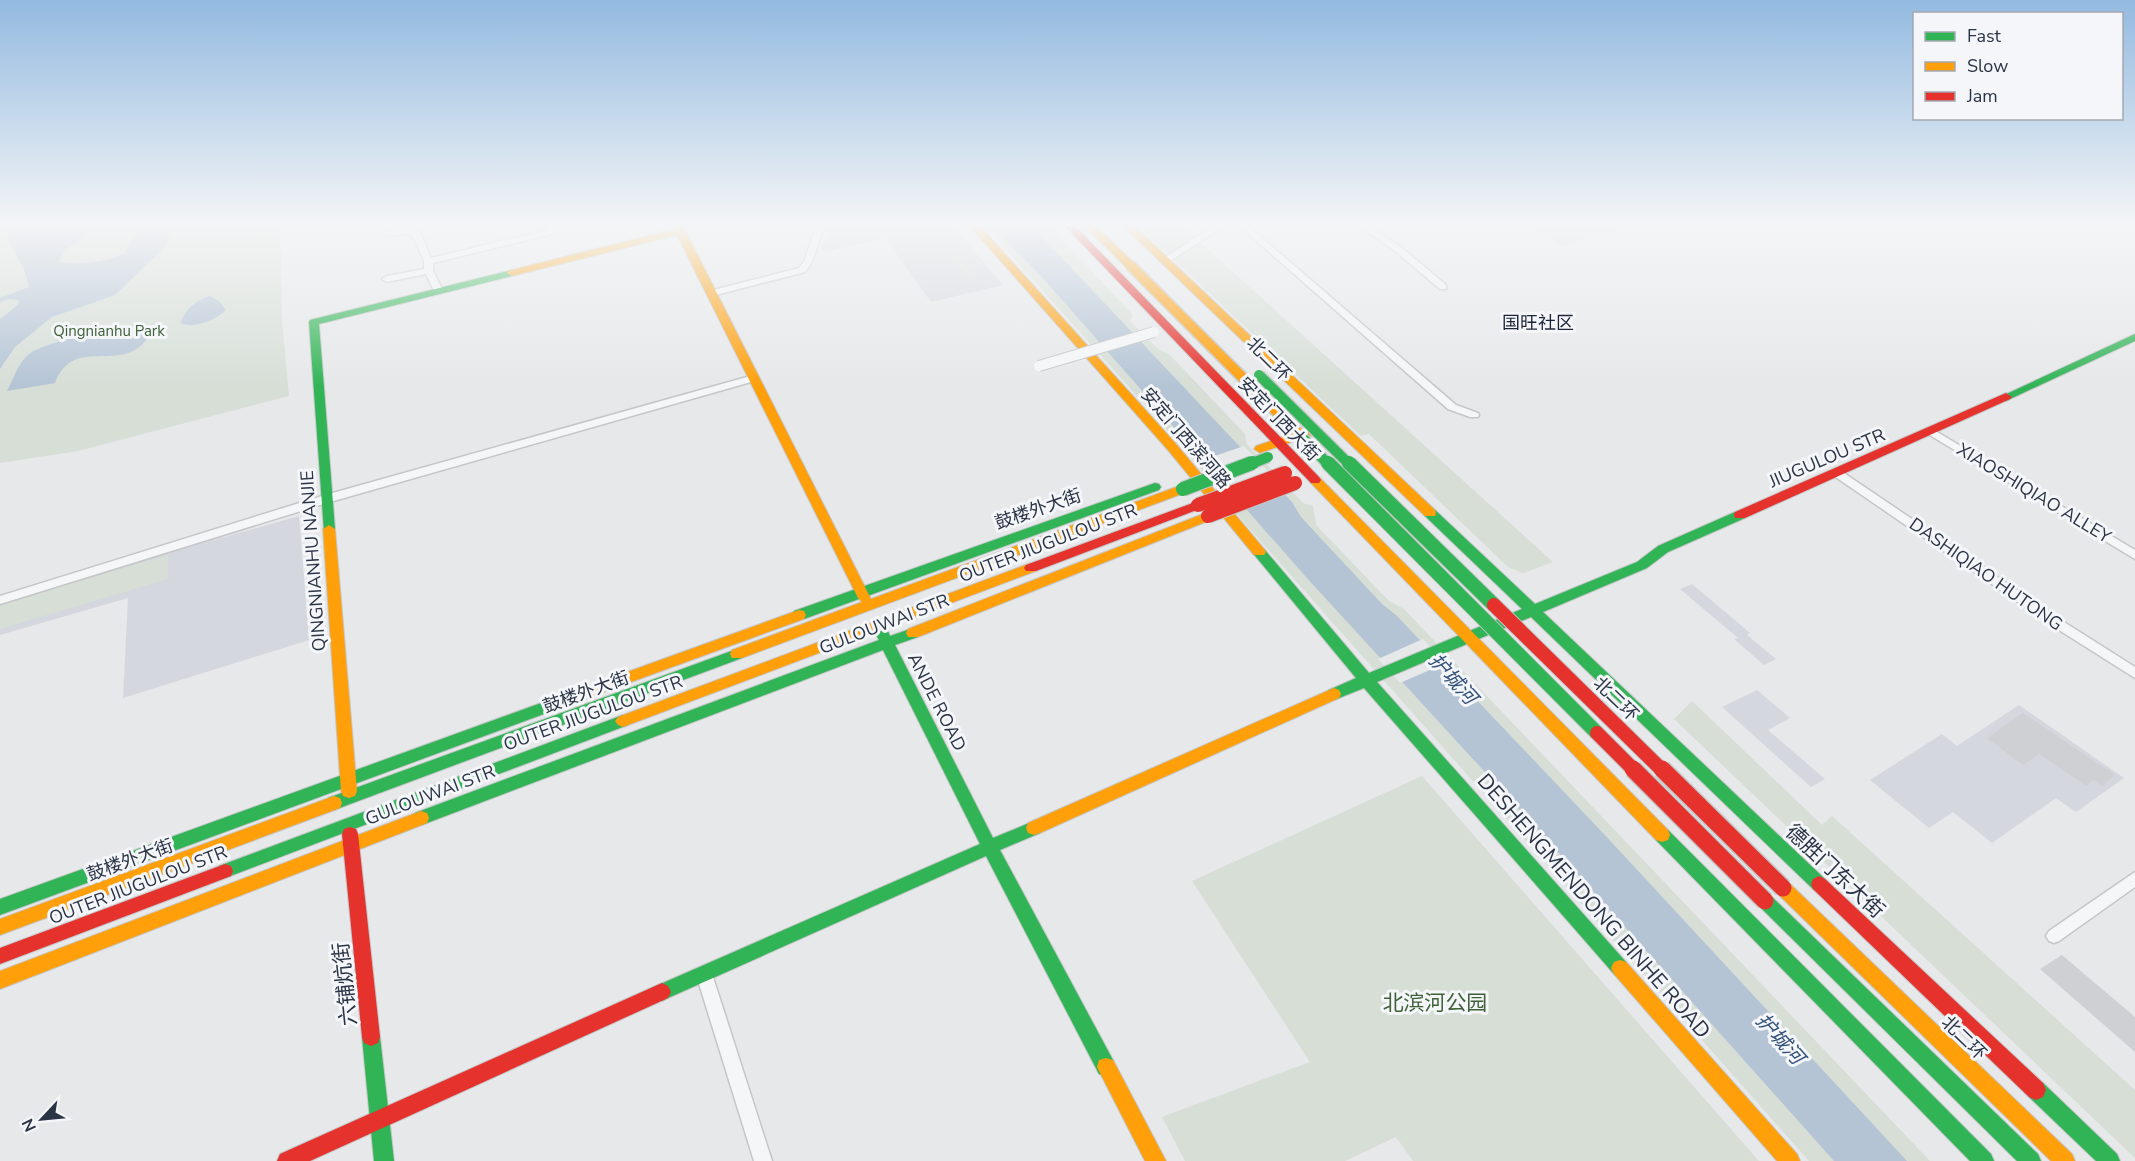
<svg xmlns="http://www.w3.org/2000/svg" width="2135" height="1161" font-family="'Nunito Sans','Noto Sans SC',sans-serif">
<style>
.built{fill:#d4d7dd}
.green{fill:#d6ded6}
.water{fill:#b4c4d5}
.pier{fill:#e6e8ea}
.building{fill:#ced0d3}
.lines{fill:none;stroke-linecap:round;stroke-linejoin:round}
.street-casing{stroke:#c4c6c8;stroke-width:3}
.fast-casing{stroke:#c4c6c8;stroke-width:2}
.slow-casing{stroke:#c4c6c8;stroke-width:2}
.jam-casing{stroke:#c4c6c8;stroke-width:2}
.street{fill:#f5f6f7;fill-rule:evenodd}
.fast{fill:#30b455;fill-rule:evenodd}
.slow{fill:#ff9f0a;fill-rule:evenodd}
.jam{fill:#e5322d;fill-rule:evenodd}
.street-bridge-casing{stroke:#c4c6c8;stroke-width:12;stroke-linecap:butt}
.fast-bridge-far1-casing{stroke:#c4c6c8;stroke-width:13;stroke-linecap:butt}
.fast-bridge-casing{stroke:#c4c6c8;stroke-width:16;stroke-linecap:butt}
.slow-bridge-casing{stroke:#c4c6c8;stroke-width:13;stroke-linecap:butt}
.jam-bridge-far1-casing{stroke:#c4c6c8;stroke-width:16;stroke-linecap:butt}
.jam-bridge-casing{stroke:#c4c6c8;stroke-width:20;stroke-linecap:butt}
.street-bridge{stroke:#f5f6f7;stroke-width:10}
.fast-bridge-far1{stroke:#30b455;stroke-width:10}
.fast-bridge{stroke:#30b455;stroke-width:14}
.slow-bridge{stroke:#ff9f0a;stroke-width:10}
.jam-bridge-far1{stroke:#e5322d;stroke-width:14}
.jam-bridge{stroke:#e5322d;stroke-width:17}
.labels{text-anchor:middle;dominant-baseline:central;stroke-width:6;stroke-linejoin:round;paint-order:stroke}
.far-park-label{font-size:15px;fill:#3f6138;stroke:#f4f6f9}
.far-quarter-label{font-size:18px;fill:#1d2536;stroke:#f4f6f9}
.street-label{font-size:18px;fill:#2b3445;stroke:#f4f6f9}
.water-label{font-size:20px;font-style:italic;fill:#34527a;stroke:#f4f6f9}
.near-street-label{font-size:21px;fill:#2b3445;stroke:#f4f6f9}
.near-park-label{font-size:21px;fill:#3f6138;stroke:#f4f6f9}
</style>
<rect width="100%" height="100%" fill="#e6e8ea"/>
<path class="built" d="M830,224H951L1003,285L931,302L885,238L824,252L821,248Z
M1542,224H1627L1631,227L1563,246L1532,227Z
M299,516L309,640L123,698L128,598L0,635V600Z
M1692,584L1750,633L1747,635L1776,659L1764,665L1734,639L1738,638L1680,589Z
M1757,690L1790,718L1768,730L1825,779L1811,787L1722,707Z
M2019,705L2124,778L2076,812L2056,798L1992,843L1953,812L1929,828L1870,780L1942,734L1957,746Z"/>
<path class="green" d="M0,224H280L282,321L289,396L78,451L0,463Z
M983,224H1047L1133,315L1130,321L1158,349L1169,354L1245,434L1246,443L1303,503L1313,506L1316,525L1389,601L1404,609L1930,1161H1809L1242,520L1188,453Z
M1136,224H1180L1553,562L1523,573L1508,567L1369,434L1361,436Z
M937,234H942L976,278L975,279H969L935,236Z
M168,555V579L0,629V604Z
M1692,701L1822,825L1832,816L2135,1090V1158L1674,719Z
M1422,776L1759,1161H1413L1396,1137L1345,1161H1185L1162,1117L1310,1062L1192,881Z"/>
<path class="water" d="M0,224H101L65,250L59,261C72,267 110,261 124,254L140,224H176L165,247L115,295L52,317L15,347L0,369V319L18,305L19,300L9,299L0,302V298L29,287L24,269Z
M989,224H1030L1292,502L1301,517L1382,604L1396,615L1603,833L1907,1161H1834L1549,842L1306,577L1041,276Z
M210,296L219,301L226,310C217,319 193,330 181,323C184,309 197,300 210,296Z
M144,323L143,332L148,334L147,339C120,375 74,334 55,383L7,391C13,380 18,363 28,355C43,341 120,327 144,323Z"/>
<path class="pier" d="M1244,446L1288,492L1242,510L1200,461Z
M1423,639L1446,663L1400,683L1378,659Z"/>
<path class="building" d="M2023,713L2115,775L2102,786L2094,780L2086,786L2039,754L2023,765L1987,738Z
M2062,955L2135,1017V1052L2040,969Z"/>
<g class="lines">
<g class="street-casing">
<path id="street" d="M546,224H554L557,231L556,233L433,263V271L443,291L441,293H435L426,274L387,282L382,279L387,276L424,269V261L413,236C404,231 392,239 384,233L385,231L408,227L420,232L431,258L548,230Z
M817,224H825L812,262L805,272L712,296L707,293L709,291L799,268L804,262Z
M1217,224H1227L1167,263L1164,264L1160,261Z
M1237,224H1246L1456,405L1478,413L1479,415L1478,417H1470L1448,409Z
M1356,224H1366L1401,247L1446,285V289H1440L1395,251Z
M754,375L759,378L758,380L330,502L0,604V596L322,496Z
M1932,429L2135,550V559L1928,434L1927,432Z
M1838,469L2067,624L2135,667V678L2059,630L1834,476L1833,473L1834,470Z
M2135,872V887L2059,941L2054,943L2049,941L2046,936L2049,931Z
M704,966L710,969L712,974L772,1161H754L696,974L698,969Z"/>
</g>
<g class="fast-casing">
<path id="fast" d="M512,270L517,273L516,275L319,324L335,529L334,532H324L309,322L310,320Z
M2135,334V341L2010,399L2006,401L2000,397Z
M1155,483L1159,484L1161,487L1159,490L804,619H794L792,615L794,611Z
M1430,509L1435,510L1535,604L1637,562L1658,546L1735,512H1745L1746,515L1745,518L1668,552L1647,568L1543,612L1825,879L1827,884L1825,889L1819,892L1813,889L1531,617L1377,682L1626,962L1629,968L1626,974L1620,976L1614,974L1364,688L1334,700L1329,698L1327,694L1329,690L1356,678L1252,552L1254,549H1264L1369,673L1522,609L1425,516L1424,513L1425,510Z
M913,628L918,629L920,633L918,637L895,645L993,838L1034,821L1040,823L1042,828L1040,833L1000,850L1113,1060L1115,1067L1113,1074L1106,1076L1099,1074L986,856L668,998L662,1001L656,998L653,992L656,986L980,844L883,650L427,823L421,825L415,823L413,818L415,813L879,640L876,635L878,631H888L890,636Z
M737,649L742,650L744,654L742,658L334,810L328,808L326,803L328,798Z
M585,687L590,689L592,693L590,697L0,915V899Z
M623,715L628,717L631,721L628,725L225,878L219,876L217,871L219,866Z
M1662,828L1668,830L1991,1154L1994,1161H1970L1656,840L1654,835L1656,830Z
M1765,893L1771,896L2038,1154L2041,1161H2017L1759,906L1756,901L1759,896Z
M371,1028L378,1031L380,1037L394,1161H374L362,1037L364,1031Z
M2036,1080L2043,1083L2117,1154L2120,1161H2096L2029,1097L2026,1090L2029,1083Z"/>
</g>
<g class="slow-casing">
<path id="slow" d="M672,224H682L871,599L1179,486H1187L1189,489L1187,492L742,658H732L730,654L732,650L862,602L858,598L677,235L512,276L507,273L508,271L675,229Z
M968,224H978L1176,444L1264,549L1266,552L1264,555H1254L1168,450Z
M1083,224H1094L1134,263V267H1126Z
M1121,224H1132L1435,510L1436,513L1435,516H1425Z
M1311,427L1317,431L1315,434L1260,453L1254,449L1256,446Z
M1315,476L1319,477L1668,830L1670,835L1668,840L1662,842L1656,840L1311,483L1309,480L1311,477Z
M1208,512L1213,513L1214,516L1213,519L918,637H908L906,633L908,629Z
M329,525L335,529L357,791L355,796L349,798L343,796L341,791L323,529Z
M1031,563L1036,565L1038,568L1036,571L628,725L623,727L618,725L615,721L618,717Z
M799,610L804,611L806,615L804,619L590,697L585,699L580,697L578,693L580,689Z
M1334,688L1339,690L1341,694L1339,698L1040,833L1034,835L1028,833L1026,828L1028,823Z
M334,796L340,798L342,803L340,808L0,935V919Z
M421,811L427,813L429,818L427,823L0,989V971Z
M1783,880L1789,883L2072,1154L2075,1161H2051L1777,893L1775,888L1777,883Z
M1620,960L1626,962L1797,1154L1800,1161H1777L1614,974L1611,968L1614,962Z
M1106,1058L1113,1060L1166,1161H1145L1097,1067L1099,1060Z"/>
</g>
<g class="jam-casing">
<path id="jam" d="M1063,224H1073L1319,477L1321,480L1319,483H1311Z
M2006,393L2012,397L2010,399L1745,518H1735L1734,515L1735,512Z
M1198,501L1202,502L1204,505L1202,508L1036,571H1026L1024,568L1026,565Z
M350,827L356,829L358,834L380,1037L378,1043L371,1046L364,1043L362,1037L342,834L344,829Z
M225,864L231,866L233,871L231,876L0,964V948Z
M1819,876L1825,879L2043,1083L2046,1090L2043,1097L2036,1100L2029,1097L1813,889L1811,884L1813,879Z
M662,983L668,986L671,992L668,998L310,1161H277L280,1154Z"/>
</g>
<use href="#street" class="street"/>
<use href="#fast" class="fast"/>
<use href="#slow" class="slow"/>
<use href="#jam" class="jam"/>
<g class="street-bridge-casing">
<path id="street-bridge" d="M1039,366L1154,332"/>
</g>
<g class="fast-bridge-far1-casing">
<path id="fast-bridge-far1" d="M1259,375L1350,465
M1300,435L1329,465
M1248,465L1268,457"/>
</g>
<g class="fast-bridge-casing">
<path id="fast-bridge" d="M1328,463L1597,733
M1349,463L1494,605
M1183,489L1252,463"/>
</g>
<g class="slow-bridge-casing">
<path id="slow-bridge" d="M1130,265L1300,435"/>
</g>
<g class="jam-bridge-far1-casing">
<path id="jam-bridge-far1" d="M1198,505L1285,473
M1208,516L1295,483
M1494,605L1663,771
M1597,733L1635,771"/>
</g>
<g class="jam-bridge-casing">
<path id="jam-bridge" d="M1633,769L1765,901
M1662,769L1783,888"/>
</g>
<use href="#street-bridge" class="street-bridge"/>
<use href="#fast-bridge-far1" class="fast-bridge-far1"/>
<use href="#fast-bridge" class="fast-bridge"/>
<use href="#slow-bridge" class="slow-bridge"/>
<use href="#jam-bridge-far1" class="jam-bridge-far1"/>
<use href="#jam-bridge" class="jam-bridge"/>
</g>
<linearGradient id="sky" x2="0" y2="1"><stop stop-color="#93bae0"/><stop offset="0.58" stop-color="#f4f5f6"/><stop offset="1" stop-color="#f4f5f6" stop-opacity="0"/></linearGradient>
<rect width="2135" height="387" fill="url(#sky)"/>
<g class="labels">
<g class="far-park-label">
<text x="109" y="331">Qingnianhu Park</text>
</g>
<g class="far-quarter-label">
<text x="1538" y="323">国旺社区</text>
</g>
<g class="street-label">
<text transform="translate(1269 359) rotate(45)">北二环</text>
<text transform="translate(1279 419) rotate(46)">安定门西大街</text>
<text transform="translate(1186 438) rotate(49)">安定门西滨河路</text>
<text transform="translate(1827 458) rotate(-23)">JIUGULOU STR</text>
<text transform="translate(2034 493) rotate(31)">XIAOSHIQIAO ALLEY</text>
<text transform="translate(1038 509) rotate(-19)">鼓楼外大街</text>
<text transform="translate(1048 543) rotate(-21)">OUTER JIUGULOU STR</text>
<text transform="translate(313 561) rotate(-94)">QINGNIANHU NANJIE</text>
<text transform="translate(1986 574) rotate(35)">DASHIQIAO HUTONG</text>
<text transform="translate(884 624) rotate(-21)">GULOUWAI STR</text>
<text transform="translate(586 692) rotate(-20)">鼓楼外大街</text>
<text transform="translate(1616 699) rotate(44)">北二环</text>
<text transform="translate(937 702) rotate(63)">ANDE ROAD</text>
<text transform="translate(593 713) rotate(-20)">OUTER JIUGULOU STR</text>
<text transform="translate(430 795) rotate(-21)">GULOUWAI STR</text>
<text transform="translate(130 860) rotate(-20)">鼓楼外大街</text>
<text transform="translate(138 885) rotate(-21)">OUTER JIUGULOU STR</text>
<text transform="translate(1964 1038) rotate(44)">北二环</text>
</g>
<g class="water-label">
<text transform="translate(1453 679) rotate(48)">护城河</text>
<text transform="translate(1780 1039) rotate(48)">护城河</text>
</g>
<g class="near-street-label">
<text transform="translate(1835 871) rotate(43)">德胜门东大街</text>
<text transform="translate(1594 906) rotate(49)">DESHENGMENDONG BINHE ROAD</text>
<text transform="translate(345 984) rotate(-96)">六铺炕街</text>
</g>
<g class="near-park-label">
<text x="1435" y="1003">北滨河公园</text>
</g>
</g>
<rect x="1913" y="12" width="210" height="108" fill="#f4f6f9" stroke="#a4a8b1" stroke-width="1.5"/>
<rect x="1925" y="32" width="30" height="9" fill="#30b455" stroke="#a4a8b1" stroke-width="1.5"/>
<text x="1967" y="42" font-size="18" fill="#2b3445">Fast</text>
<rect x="1925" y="62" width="30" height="9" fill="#ff9f0a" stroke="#a4a8b1" stroke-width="1.5"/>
<text x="1967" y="72" font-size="18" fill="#2b3445">Slow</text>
<rect x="1925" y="92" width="30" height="9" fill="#e5322d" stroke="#a4a8b1" stroke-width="1.5"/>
<text x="1967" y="102" font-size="18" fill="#2b3445">Jam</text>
<g transform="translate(42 1119) rotate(244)" stroke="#f4f6f9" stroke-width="4.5" paint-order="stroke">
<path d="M0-4.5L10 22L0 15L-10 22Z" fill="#2b3445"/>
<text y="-9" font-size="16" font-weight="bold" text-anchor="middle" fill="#2b3445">N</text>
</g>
</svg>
